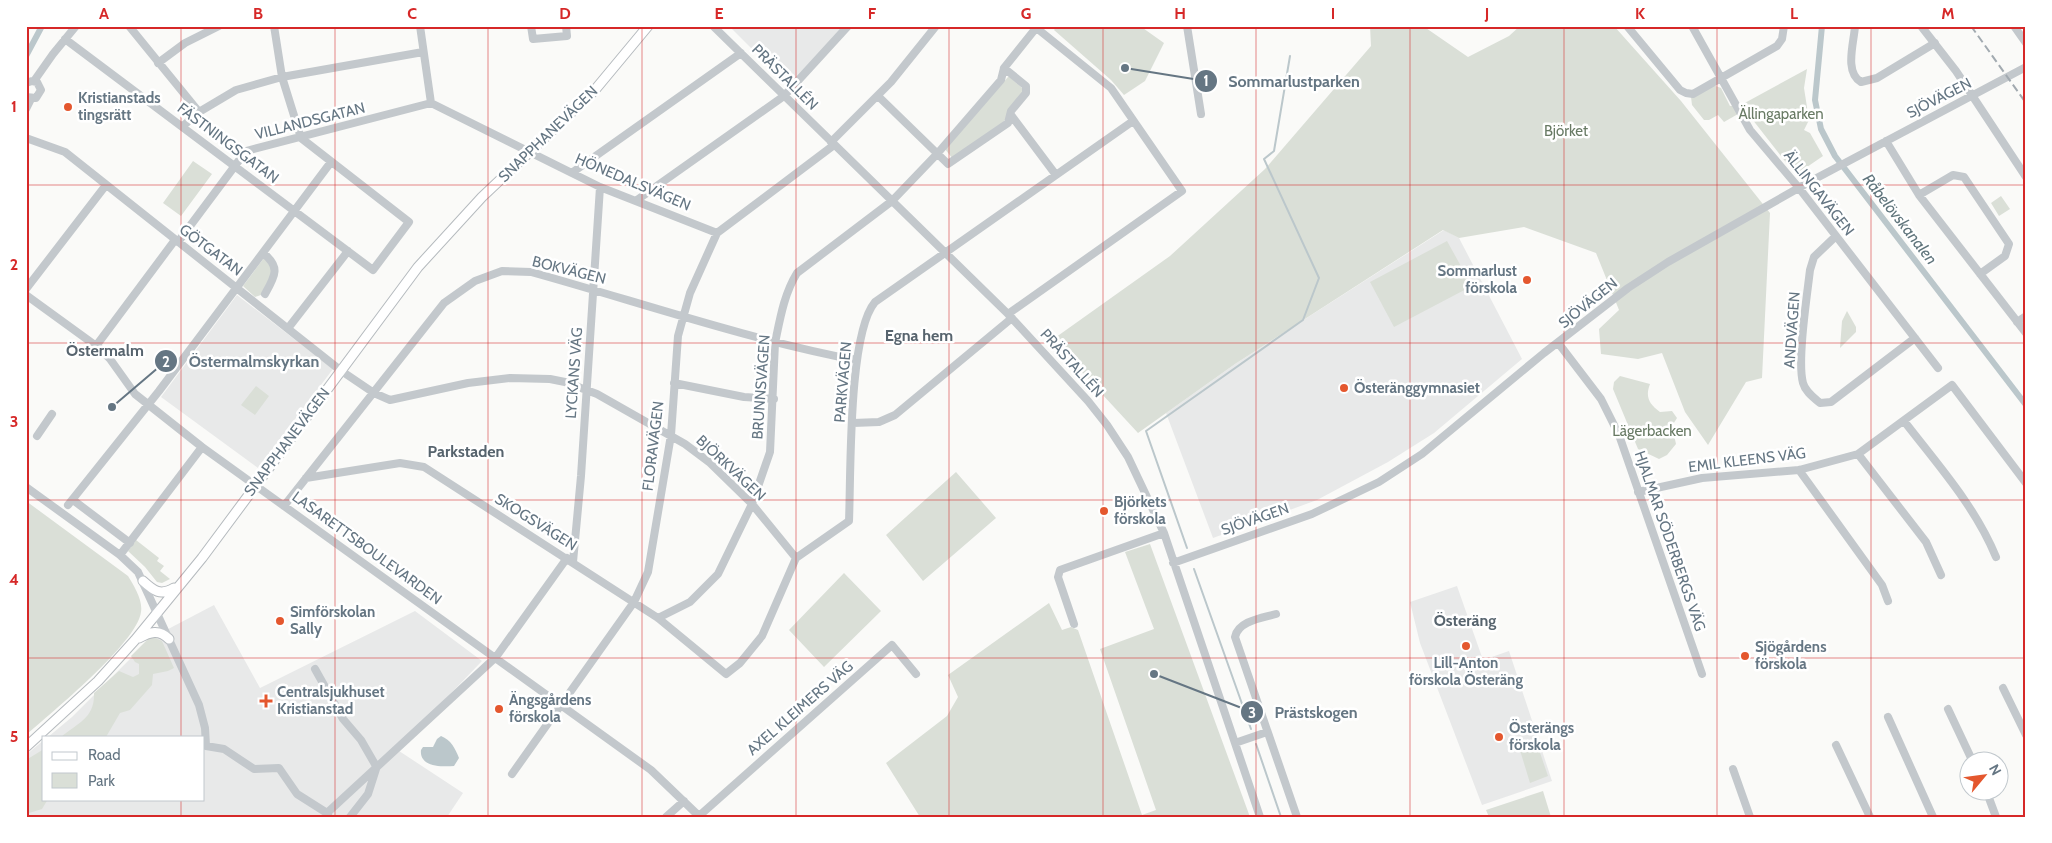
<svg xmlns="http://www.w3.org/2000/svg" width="2052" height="843" font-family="Cabin,sans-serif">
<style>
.built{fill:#e8e9e9}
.green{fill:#dadfd7}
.water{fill:#bbc7cb}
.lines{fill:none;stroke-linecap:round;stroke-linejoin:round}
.stream{stroke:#bbc7cb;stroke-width:2}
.canal{stroke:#bbc7cb;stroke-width:6}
.major-casing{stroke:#b5babe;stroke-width:11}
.minor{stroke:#c3c8cc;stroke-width:8}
.major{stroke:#fff;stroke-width:9}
.rail{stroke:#a2aab0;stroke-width:2;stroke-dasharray:8 4;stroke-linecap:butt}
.grid{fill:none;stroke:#d62828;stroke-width:1;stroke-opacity:0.55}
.poi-dot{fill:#e4572e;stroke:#fff;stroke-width:2}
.labels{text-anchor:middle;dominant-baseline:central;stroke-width:5;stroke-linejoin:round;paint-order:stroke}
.street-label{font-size:15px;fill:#657683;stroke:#fff}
.poi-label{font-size:15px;font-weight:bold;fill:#657683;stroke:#fff;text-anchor:start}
.park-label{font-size:15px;fill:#687a64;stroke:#fff}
.water-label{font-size:16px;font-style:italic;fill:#60757c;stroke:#fff}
.neighbourhood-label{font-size:16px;font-weight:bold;fill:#57646e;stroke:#fff}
.leader{fill:none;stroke:#657683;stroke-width:2}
.callout-dot{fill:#657683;stroke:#fff;stroke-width:2}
.mark-label{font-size:15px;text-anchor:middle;font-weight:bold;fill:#fff}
.callout-label{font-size:16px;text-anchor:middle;font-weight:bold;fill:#657683;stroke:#fff;stroke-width:5;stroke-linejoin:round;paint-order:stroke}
.neatline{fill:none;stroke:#d62828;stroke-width:2}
.grid-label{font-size:16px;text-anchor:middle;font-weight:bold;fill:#d62828}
</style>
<rect width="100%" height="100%" fill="#fafaf8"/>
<path class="built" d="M729,26H836L841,30L790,87Z
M1444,230L1459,238L1522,359L1434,433L1388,462L1317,500L1213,538L1166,413L1235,364Z
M237,295L333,369L258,468L161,397Z
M1457,586L1483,660L1509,651L1552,781L1482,805L1420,643L1410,602Z
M214,605L260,688L415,611L482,661L432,713L393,747L463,793L447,817H26V755L44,740V799H204V737H48L72,717L151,638Z"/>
<path class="green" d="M1057,26H1140L1164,43L1145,81L1124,95L1111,80L1054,30Z
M1370,26H1423L1468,57L1509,36L1520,26H1614L1681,101L1770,213L1762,378L1746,382L1708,445L1685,412L1662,353L1638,359L1601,354L1599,329L1619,310L1596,253L1524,227L1459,238L1443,230L1235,364L1138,433L1052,340L1170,256L1265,169L1371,46Z
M1807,69L1804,88L1809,120L1804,130L1810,133L1823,156L1807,167L1805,173L1796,172L1788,165L1745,110L1724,122L1718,115L1709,120H1704L1692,105L1691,97L1713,85L1721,88L1730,106L1741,105Z
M1008,77H1010L1025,91L1002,124L952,158L945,149Z
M193,161L212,174L181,216L163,203Z
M2001,196L2010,209L1999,216L1991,203Z
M1447,241L1472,286L1394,327L1370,282Z
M264,258L271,263L272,273L261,295L255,297L243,286Z
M1847,311L1856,327V332L1840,348L1842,321Z
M1620,376L1650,384C1645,397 1649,404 1660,412L1672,411L1677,418L1672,426L1676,444L1667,455L1659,459L1638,449L1613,389L1614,382Z
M256,386L269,396L255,415L241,405Z
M956,472L996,518L923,581L886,535Z
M26,501L128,576C134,586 143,600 141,612C137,643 52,712 26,735Z
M136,540L159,558L157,561L164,566L160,571L170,579L162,583L157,582L145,567L128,551Z
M1150,544L1250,817H920L886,763L947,716L958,697L948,675L1049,603L1062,630L1071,627L1078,630L1142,815L1156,810L1100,649L1154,629L1125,552Z
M844,573L881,611L824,667L789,630Z
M151,636L162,641L174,668L168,671L153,674L152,685L130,710L120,713L106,737H61C78,723 95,718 94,693L119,671L133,677L139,674V664L135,662L131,656Z
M1536,741L1548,776L1530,783L1519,747Z
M44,749V799H48L42,809L26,814V760Z
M1543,791L1551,817H1489L1486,810Z"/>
<path class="water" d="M441,736C451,740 455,748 459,758L454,766C442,767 419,767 421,750L423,747H433L437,739Z"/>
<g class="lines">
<path class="stream" d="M1187,548L1146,431L1303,320L1319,278L1264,159L1274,151L1290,56
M1194,569L1251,729
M1256,744L1281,817"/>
<path class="canal" d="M1822,26L1815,100L1821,129L1835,156L2026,405
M26,56L42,26"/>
<g class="major-casing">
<path id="major" d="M143,581C154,591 160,596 174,588
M139,638C150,632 159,629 169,639
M26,747L98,681L135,640L202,558L418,267L482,197L594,91L648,26"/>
</g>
<path class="minor" d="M129,26L199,112
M420,26L431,103
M531,26L533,39L567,36L566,26
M713,26L1008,314L1088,401L1107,425L1128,457L1164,533L1260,817
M1187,26L1201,114
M1627,26L1680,90L1686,93L1693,94L1777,46L1782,39L1784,26
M1692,26L1750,130L1799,188L1938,368
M1855,26C1854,43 1844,72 1861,82L1877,78L1935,43
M1921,26L1956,71L2026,177
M2014,26L2026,43
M65,39L373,270L409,222L301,138L282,77L274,26
M158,63L185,43L219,26
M34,81L53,54L76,26
M26,83L32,81L37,82L41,90L36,98L26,97
M878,96L948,164L1008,123L1011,111L1026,93V86L1004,68
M431,103L600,187L717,233
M26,109L31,99
M1011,115L1056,175
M183,126L199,112L236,90L282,77L423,52
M26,138L65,152L340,370L374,393L390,400L468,383L510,378L550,379L565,382L597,394L685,444L709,462L752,504L796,558
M1886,141L1919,195L2026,333
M831,142L891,82L936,26
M573,172L741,53
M1919,195L1953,175L1964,177L2009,244L2005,256L1980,274
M637,200L784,96L848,26
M1836,236L1814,257L1810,270C1807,296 1797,361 1803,383C1805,391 1813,397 1820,403L1831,402L1915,338
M178,242L246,151L431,103
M263,253C281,267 275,276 265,294
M26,289L106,185
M26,295L99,348L110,359L135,394L202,447L651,770L700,817
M1008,314L1182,191L1111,88L1034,26
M2017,322L2026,316
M289,327L348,251
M1559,344L1601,399L1619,435L1702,674
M96,346L175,240
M674,383L744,397L774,399
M1904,421C1938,465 1975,506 1996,557
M853,423L879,422L895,415L1012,318
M37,436L52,414
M1858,454L1926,542L1941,575
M1799,470L1882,585L1888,601
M306,478L400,463L424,467L658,618L726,674L740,663L762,636L796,558L849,521C851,474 848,334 875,302L1133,121
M26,487L120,555L138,572L199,705L205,728L206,746L224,749L254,769L279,768L297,794L327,813L329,817
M1638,492L1702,478L1799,470L1858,454L1952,385L2026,483
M73,500L130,543
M68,505L159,391L331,162
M284,506L444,303L475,281L502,271L531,272C639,302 746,339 856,360
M120,555L202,447
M573,562L581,476L600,187
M1173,563L1312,514L1379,482L1422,454L1544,353L1628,288L1668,262L1811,181L2026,67
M1276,614C1262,618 1238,621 1235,637L1297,817
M658,618L690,602L718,574L752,504L770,452L775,343C780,319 784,294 797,273L892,201L937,154L1001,80L1004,68L1036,28
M1074,624L1058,577L1060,570L1164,533
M315,669L343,719L361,740L376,766
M2003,688L2026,735
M1948,709L1972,760
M1888,717L1933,817
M1235,743L1267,732
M1836,745L1870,817
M1733,769L1750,817
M512,774L634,602L648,572L671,435L678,336L690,293L717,233L834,145
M1986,790L1996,817
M327,813L496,657L567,558
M699,816L892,645L916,674
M350,817L368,794L376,769
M666,817L684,801"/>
<use href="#major" class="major"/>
<path class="rail" d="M1971,26L2026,103"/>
</g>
<path class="grid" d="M181,26V737M335,26V817M488,26V817M642,26V817M796,26V817M949,26V817M1103,26V817M1256,26V817M1410,26V817M1564,26V817M1717,26V817M1871,26V817M26,185H2026M26,343H2026M26,500H2026M26,658H2026M181,799V817"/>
<g class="poi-dot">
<circle cx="68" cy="107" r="5"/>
<circle cx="1527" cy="280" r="5"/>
<circle cx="1344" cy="388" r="5"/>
<circle cx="1104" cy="511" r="5"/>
<circle cx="280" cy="621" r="5"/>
<circle cx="1466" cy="646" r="5"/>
<circle cx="1745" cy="656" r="5"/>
<path d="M263.5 693.5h5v5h5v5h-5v5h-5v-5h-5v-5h5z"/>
<circle cx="499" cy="709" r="5"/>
<circle cx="1499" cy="737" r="5"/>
</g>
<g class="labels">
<g class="street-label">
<text transform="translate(785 77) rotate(45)">PRÄSTALLÉN</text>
<text transform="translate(1939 98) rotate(-27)">SJÖVÄGEN</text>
<text transform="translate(310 121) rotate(-14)">VILLANDSGATAN</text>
<text transform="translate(548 134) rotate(-44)">SNAPPHANEVÄGEN</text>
<text transform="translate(228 143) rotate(37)">FÄSTNINGSGATAN</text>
<text transform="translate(633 182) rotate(23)">HÖNEDALSVÄGEN</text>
<text transform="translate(1819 193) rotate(52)">ÄLLINGAVÄGEN</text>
<text transform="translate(211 250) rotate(37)">GÖTGATAN</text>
<text transform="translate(569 270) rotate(14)">BOKVÄGEN</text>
<text transform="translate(1588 303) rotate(-39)">SJÖVÄGEN</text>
<text transform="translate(1792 330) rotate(-86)">ANDVÄGEN</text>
<text transform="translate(1072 363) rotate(48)">PRÄSTALLÉN</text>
<text transform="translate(574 373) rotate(-86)">LYCKANS VÄG</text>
<text transform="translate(843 382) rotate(-85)">PARKVÄGEN</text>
<text transform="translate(761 387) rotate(-86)">BRUNNSVÄGEN</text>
<text transform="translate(287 442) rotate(-53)">SNAPPHANEVÄGEN</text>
<text transform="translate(653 446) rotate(-83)">FLORAVÄGEN</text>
<text transform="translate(1747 460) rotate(-7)">EMIL KLEENS VÄG</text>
<text transform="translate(731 468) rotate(43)">BJÖRKVÄGEN</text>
<text transform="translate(1255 519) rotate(-19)">SJÖVÄGEN</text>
<text transform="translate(536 522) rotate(32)">SKOGSVÄGEN</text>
<text transform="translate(1670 541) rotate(71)">HJALMAR SÖDERBERGS VÄG</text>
<text transform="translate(367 548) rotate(36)">LASARETTSBOULEVARDEN</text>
<text transform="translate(800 708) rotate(-41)">AXEL KLEIMERS VÄG</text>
</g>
<g class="poi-label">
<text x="78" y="98">Kristianstads<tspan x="78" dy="17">tingsrätt</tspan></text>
<text x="1517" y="271" text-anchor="end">Sommarlust<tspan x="1517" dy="17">förskola</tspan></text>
<text x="1354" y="388">Österänggymnasiet</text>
<text x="1114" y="502">Björkets<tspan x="1114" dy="17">förskola</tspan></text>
<text x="290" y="612">Simförskolan<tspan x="290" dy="17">Sally</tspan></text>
<text x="1755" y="647">Sjögårdens<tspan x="1755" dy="17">förskola</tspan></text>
<text x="1466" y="663" text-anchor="middle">Lill-Anton<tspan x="1466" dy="17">förskola Österäng</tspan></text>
<text x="277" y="692">Centralsjukhuset<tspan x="277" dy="17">Kristianstad</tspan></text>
<text x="509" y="700">Ängsgårdens<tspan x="509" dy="17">förskola</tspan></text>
<text x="1509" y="728">Österängs<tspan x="1509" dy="17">förskola</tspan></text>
</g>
<g class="park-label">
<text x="1781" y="114">Ällingaparken</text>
<text x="1566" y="131">Björket</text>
<text x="1652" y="431">Lägerbacken</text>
</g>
<g class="water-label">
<text transform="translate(1900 219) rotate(52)">Råbelövskanalen</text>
</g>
<g class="neighbourhood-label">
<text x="919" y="335">Egna hem</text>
<text x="105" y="350">Östermalm</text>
<text x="466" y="451">Parkstaden</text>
<text x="1465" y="620">Österäng</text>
</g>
</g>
<path class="leader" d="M1125 68L1206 81M112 407L166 361M1154 674L1252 712"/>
<g class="callout-dot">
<circle cx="1125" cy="68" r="5"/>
<circle cx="112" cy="407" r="5"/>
<circle cx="1154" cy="674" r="5"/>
<circle cx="1206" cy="81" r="12"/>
<circle cx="166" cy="361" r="12"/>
<circle cx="1252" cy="712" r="12"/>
</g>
<g class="mark-label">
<text x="1206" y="86">1</text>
<text x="166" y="367">2</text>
<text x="1252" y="718">3</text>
</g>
<g class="callout-label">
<text x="1294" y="87">Sommarlustparken</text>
<text x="254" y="367">Östermalmskyrkan</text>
<text x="1316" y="718">Prästskogen</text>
</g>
<rect width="2052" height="843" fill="none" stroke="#ffffff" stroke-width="55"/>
<rect x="42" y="736" width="162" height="65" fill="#ffffff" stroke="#c1c8cd"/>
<rect x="52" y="752" width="25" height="8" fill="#ffffff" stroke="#c1c8cd"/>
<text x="88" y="760" font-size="15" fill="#657683">Road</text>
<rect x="52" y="773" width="25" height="15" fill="#dadfd7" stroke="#c1c8cd"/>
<text x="88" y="786" font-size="15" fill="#657683">Park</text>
<g transform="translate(1984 776) rotate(61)"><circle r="24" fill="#ffffff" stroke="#c1c8cd"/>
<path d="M0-4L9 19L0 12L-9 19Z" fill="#e4572e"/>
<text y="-8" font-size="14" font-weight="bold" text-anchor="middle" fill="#657683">N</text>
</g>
<rect x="28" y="28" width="1996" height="788" class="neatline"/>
<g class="grid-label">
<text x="104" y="19">A</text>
<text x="258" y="19">B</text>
<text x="412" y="19">C</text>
<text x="565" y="19">D</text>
<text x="719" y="19">E</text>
<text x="872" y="19">F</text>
<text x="1026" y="19">G</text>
<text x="1180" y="19">H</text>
<text x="1333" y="19">I</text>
<text x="1487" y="19">J</text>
<text x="1640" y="19">K</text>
<text x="1794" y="19">L</text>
<text x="1948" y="19">M</text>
<text x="14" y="112">1</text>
<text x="14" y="270">2</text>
<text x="14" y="427">3</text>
<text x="14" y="585">4</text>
<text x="14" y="742">5</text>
</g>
</svg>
